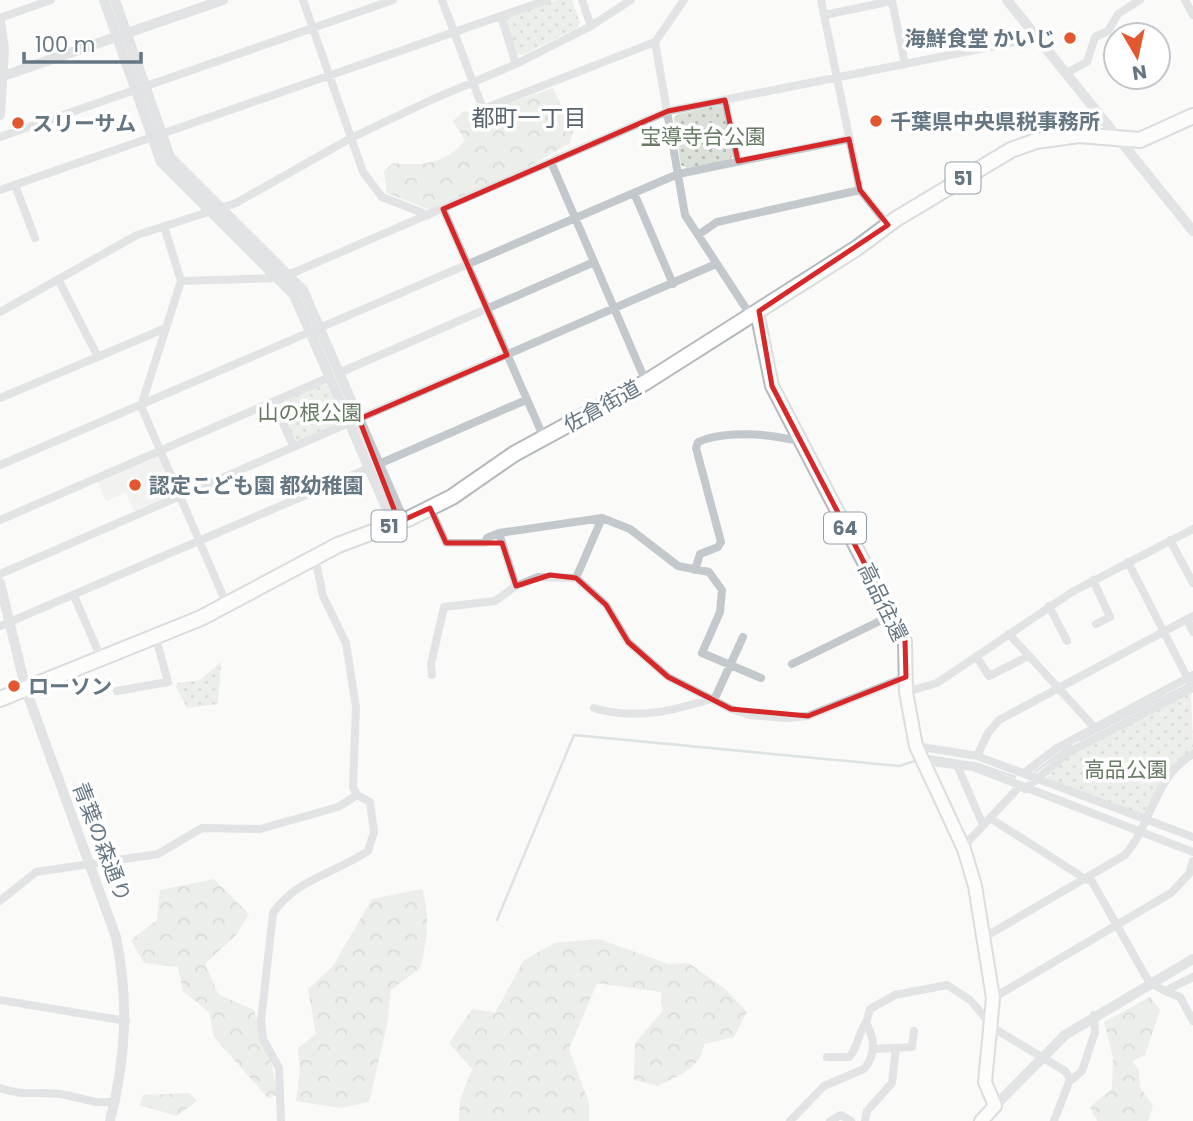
<svg xmlns="http://www.w3.org/2000/svg" width="1193" height="1121" font-family="Poppins,'Noto Sans JP',sans-serif">
<style>
.built{fill:#e8e9e9}
.grass{fill:url(#grass-dots)}
.forest{fill:url(#forest-crowns)}
.lines{fill:none;stroke-linecap:round;stroke-linejoin:round}
.stream{stroke:#bbc7cb;stroke-width:2.5}
.primary-casing{stroke:#b5babe;stroke-width:16}
.trunk-casing{stroke:#b4b9bd;stroke-width:18}
.minor{stroke:#c3c8cc;stroke-width:8}
.tertiary{stroke:#c3c8cc;stroke-width:10}
.primary{stroke:#fff;stroke-width:12}
.trunk{stroke:#fff;stroke-width:14}
.marked{fill:none;stroke:#d62828;stroke-width:5;stroke-linejoin:round}
.poi-dot{fill:#e4572e;stroke:#fff;stroke-width:2.5}
.labels{text-anchor:middle;dominant-baseline:central;stroke-width:7;stroke-linejoin:round;paint-order:stroke}
.shield{fill:#fff;stroke:#939fa8;stroke-width:2}
.shield-label{font-size:19px;font-weight:bold;fill:#657683}
.poi-label{font-size:21px;font-weight:bold;fill:#657683;stroke:#fff;text-anchor:start}
.park-label{font-size:21px;fill:#687a64;stroke:#fff}
.street-label{font-size:21px;fill:#657683;stroke:#fff}
.neighbourhood-label{font-size:23px;fill:#57646e;stroke:#fff}
</style>
<defs>
<pattern id="grass-dots" width="8" height="8" patternUnits="userSpaceOnUse" patternTransform="scale(1.75)"><rect width="8" height="8" fill="#dadfd7"/><path d="M2 2h.1M6 6h.1" fill="none" stroke="#b4b9b4" stroke-width="1.8" stroke-linecap="round"/></pattern>
<pattern id="forest-crowns" width="20" height="18" patternUnits="userSpaceOnUse" patternTransform="scale(1.75)"><rect width="20" height="18" fill="#dadfd7"/><path d="M2 6a3 3 0 1 1 6 0M12 15a3 3 0 1 1 6 0" fill="none" stroke="#b4b9b4"/></pattern>
</defs>
<rect width="100%" height="100%" fill="#fafaf8"/>
<path class="built" d="M154,456L160,458L173,490L171,496L134,511L126,493L106,501L97,481Z"/>
<path class="grass" d="M556,0H572L580,23L577,28L522,55L516,53L505,21L507,17Z
M720,105L725,107L733,154L730,160L687,168L681,165L674,118L678,114Z
M321,384L327,385L341,417L340,422L295,443L277,405L278,402Z
M221,662L218,704L187,708L176,687L178,683L200,680Z
M1191,693L1193,750L1170,769L1144,816L1048,780L1047,772L1070,755Z"/>
<path class="forest" d="M553,88L573,131L570,143L521,171L430,210L387,193L384,171L393,163C420,167 448,163 465,140L453,121L464,111L477,114Z
M214,879L249,914L236,935L205,964L218,994L254,1010L272,1065L277,1095L268,1098L214,1037L209,1012L183,991L178,967L144,963L131,940L157,920L160,890Z
M422,889C431,918 427,940 420,968L391,990L387,1025L369,1102L340,1108L296,1101L300,1072L298,1048L316,1034L308,989L333,966L372,899Z
M599,939L668,964L689,963L725,989L747,1012L734,1037L704,1044C701,1069 678,1075 658,1086L634,1080L635,1043L662,1012L661,992L597,983L569,1049L589,1103V1121H459L460,1101L472,1069L449,1043L472,1009L495,1013L524,960L555,943Z
M1150,997L1160,1010L1145,1055L1132,1061L1139,1070L1140,1087L1153,1106L1148,1121H1097L1090,1107L1112,1089L1113,1057L1104,1022Z
M189,1093L197,1101L177,1116L140,1105L143,1095Z"/>
<g class="lines">
<path class="stream" d="M1080,740L1193,682
M927,756L978,764L1015,777
M1035,772L1071,745
M497,920L574,735L899,766L918,760"/>
<g class="primary-casing">
<path id="primary" d="M757,312L772,386L905,641L906,692L916,746L964,849L975,886L993,998L985,1082L995,1106L981,1121"/>
</g>
<g class="trunk-casing">
<path id="trunk" d="M0,699L201,618L338,545L410,518L452,497L514,454L646,382L857,248L896,219L1011,150L1036,141L1079,135L1140,140L1193,116"/>
</g>
<path class="minor" d="M303,0L363,172L382,197L428,215
M442,0L483,109L655,42L684,0
M582,0L591,26
M821,0L860,190L888,225
M1185,0L1193,15
M824,15L892,1L905,64
M501,16L516,64
M0,18L51,0
M655,42L685,215L751,316
M1066,73L1087,62L1095,37L1108,31L1118,14L1140,0
M725,100L738,161
M0,137L393,0
M551,162L646,382
M15,185L35,238
M0,190L547,0
M634,193L673,284
M443,209L544,438
M164,226L181,281L141,406L227,605
M698,235L717,222L860,190
M288,275L668,111L1015,42
M58,279L98,357
M181,281L277,278
M0,312L137,235L236,203L351,138L431,100L516,64L591,26L631,0
M339,373L592,263
M0,398L166,328
M273,402L294,447
M379,464L526,400
M0,465L678,174L849,139
M430,508L446,543H485L487,538L499,533L602,518L630,529L678,566L709,572L722,590L720,612L702,653L761,678
M0,520L330,377
M499,533L516,586
M1170,540L1193,583
M1128,562L1189,681
M695,570L700,554L718,547L721,542L696,448L698,442C717,433 750,433 771,436C781,437 788,440 798,440
M0,574L716,264
M576,578L602,518
M1093,580L1110,617L1096,624
M74,596L102,660
M1049,606L1067,641
M1187,619L1193,632
M0,626L369,468
M1009,634L1094,727
M976,656L989,676L1029,656
M792,664L890,616
M432,675L431,664L444,607L495,601L516,586L538,577L576,578L606,605L628,642L668,677L731,709L750,715L787,718L808,716L906,677
M117,691L168,682L156,638
M906,692L937,683L1072,592L1193,529
M594,708C636,721 675,710 715,698L743,637
M916,746L977,756L1193,837
M977,756L988,733L999,720L1193,616
M922,765L929,762L973,767L1193,852
M957,765L983,825
M1024,773L1057,748L1193,675
M1025,789L1069,752L1193,688
M990,818L1087,880
M963,847L1020,786
M1090,878L1149,982L1165,991L1193,977
M0,901L36,872L158,854L202,828L260,829L338,807L357,795
M983,938L1125,855C1152,824 1154,777 1193,754
M1165,991L1180,997L1193,1021
M993,998L1171,893L1189,874L1193,861
M0,1000L126,1021
M873,1049L912,1047L914,1031
M827,1057H849C859,1047 857,1034 866,1023
M0,1088C22,1097 43,1090 66,1095C85,1099 96,1105 115,1101
M281,1121L279,1068L263,1039L261,1021L273,913C296,879 336,873 368,851L374,832L370,802L357,795L353,787L356,707L346,643L323,596L315,558
M790,1121L824,1086L864,1069C876,1055 875,1038 866,1023L870,1009L895,995L947,985L970,1000L995,1029L1065,1071L1071,1080
M830,1121L841,1115L851,1121
M865,1121L867,1111L892,1083L896,1048
M1054,1121L1069,1082L1082,1071L1095,1032L1094,1015"/>
<path class="tertiary" d="M104,0L161,162L294,295L391,519L399,522
M115,0L170,157L303,290L401,515L399,522
M1007,0L1193,231
M0,22L4,49L0,115
M0,77L223,0
M0,583L26,690L116,937C129,1001 126,1058 110,1121
M995,1106L1065,1035L1193,959"/>
<use href="#primary" class="primary"/>
<use href="#trunk" class="trunk"/>
</g>
<path d="M0 0H1193V1121H0ZM725,100L738,161L849,139L860,190L888,225L759,311L772,386L905,641L906,677L808,716L731,709L668,677L628,642L606,605L576,578L550,575L516,586L502,543H446L430,508L399,522L359,419L507,355L443,209L668,111Z" fill="#fafaf8" fill-opacity=".55" fill-rule="evenodd"/>
<path class="marked" d="M725,100L738,161L849,139L860,190L888,225L759,311L772,386L905,641L906,677L808,716L731,709L668,677L628,642L606,605L576,578L550,575L516,586L502,543H446L430,508L399,522L359,419L507,355L443,209L668,111Z"/>
<g class="poi-dot">
<circle cx="1070" cy="38" r="7"/>
<circle cx="876" cy="121" r="7"/>
<circle cx="18" cy="123" r="7"/>
<circle cx="135" cy="485" r="7"/>
<circle cx="14" cy="686" r="7"/>
</g>
<g class="labels">
<g class="shield">
<rect x="945.5" y="162.5" width="35" height="31" rx="5"/>
<rect x="371.5" y="510.5" width="35" height="31" rx="5"/>
<rect x="824" y="512.5" width="42" height="31" rx="5"/>
</g>
<g class="shield-label">
<text x="963" y="178">51</text>
<text x="389" y="526">51</text>
<text x="845" y="528">64</text>
</g>
<g class="poi-label">
<text x="1056" y="38" text-anchor="end">海鮮食堂 かいじ</text>
<text x="890" y="121">千葉県中央県税事務所</text>
<text x="32" y="123">スリーサム</text>
<text x="149" y="485">認定こども園 都幼稚園</text>
<text x="28" y="686">ローソン</text>
</g>
<g class="park-label">
<text x="703" y="136">宝導寺台公園</text>
<text x="310" y="412">山の根公園</text>
<text x="1126" y="769">高品公園</text>
</g>
<g class="street-label">
<text transform="translate(602 406) rotate(-29)">佐倉街道</text>
<text transform="translate(883 602) rotate(64)">高品往還</text>
<text transform="translate(102 842) rotate(69)">青葉の森通り</text>
</g>
<g class="neighbourhood-label">
<text x="529" y="118">都町一丁目</text>
</g>
</g>
<g transform="translate(1137 56) rotate(171)"><circle r="33" fill="#ffffff" stroke="#c1c8cd" stroke-width="2"/>
<path d="M0-5L12 26L0 18L-12 26Z" fill="#e4572e"/>
<text y="-10" font-size="19" font-weight="bold" text-anchor="middle" fill="#657683">N</text>
</g>
<path d="M24 52v10h117v-10" fill="none" stroke="#657683" stroke-width="3.5"/>
<text x="35" y="52" font-size="21" fill="#657683" stroke="#ffffff" stroke-width="5" paint-order="stroke">100 m</text>
</svg>
